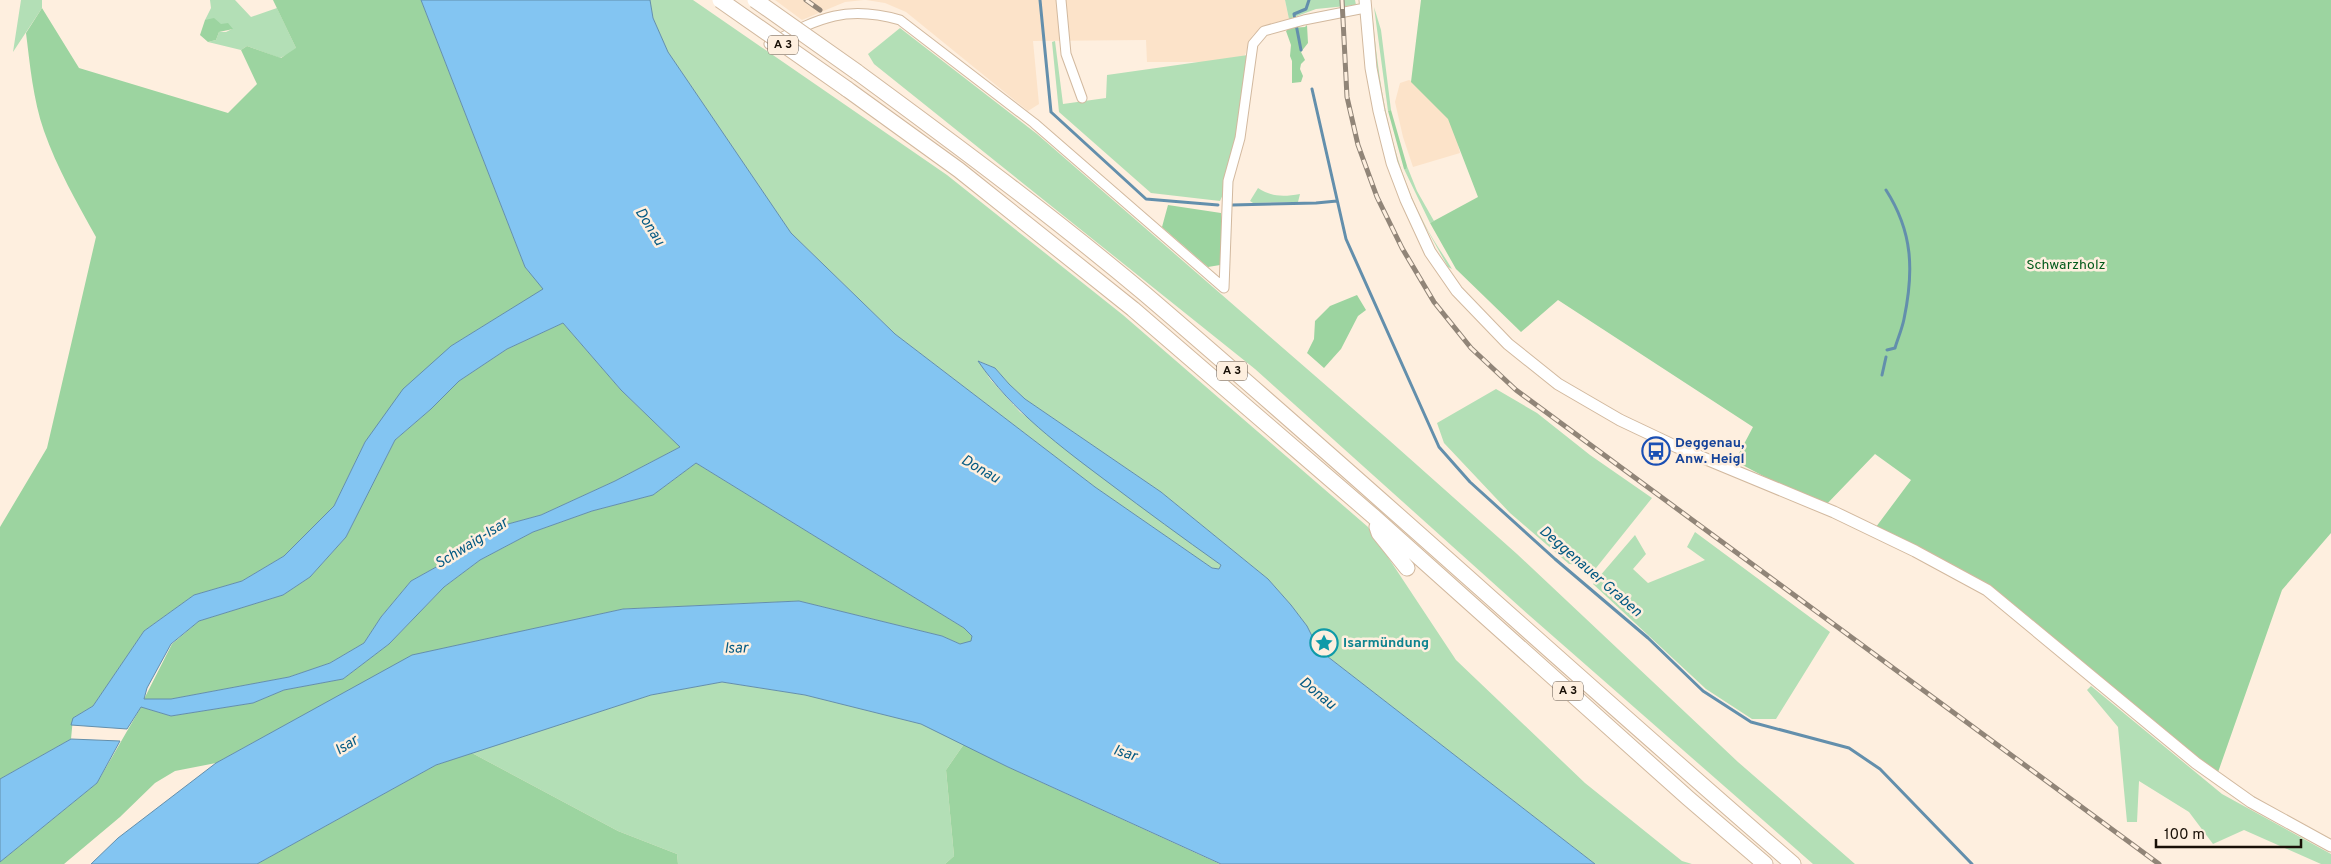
<svg xmlns="http://www.w3.org/2000/svg" width="2331" height="864" font-family="Overpass,sans-serif">
<style>
.built{fill:#fce3c9}
.green{fill:#b3dfb6}
.forest{fill:#9cd4a0}
.water{fill:#83c5f2;stroke:#638fac;fill-rule:evenodd}
.lines{fill:none;stroke-linecap:round;stroke-linejoin:round}
.stream{stroke:#638fac;stroke-width:3}
.street-casing{stroke:#d2b99f;stroke-width:11}
.secondary-casing{stroke:#d2b99f;stroke-width:13}
.highway-casing{stroke:#d2b99f;stroke-width:17}
.street{stroke:#fff;stroke-width:9}
.secondary{stroke:#fff;stroke-width:11}
.highway{stroke:#fff;stroke-width:15}
.rail-casing{stroke:#918578;stroke-width:5}
.rail{stroke:#feefdf;stroke-width:3;stroke-dasharray:9;stroke-linecap:butt}
.highway-bridge-casing{stroke:#d2b99f;stroke-width:17;stroke-linecap:butt}
.highway-bridge{stroke:#fff;stroke-width:15}
.labels{text-anchor:middle;dominant-baseline:central;stroke-width:5;stroke-linejoin:round;paint-order:stroke}
.shield{fill:#feefdf;stroke:#5e5348;stroke-width:1}
.shield-label{font-size:12px;font-weight:bold;fill:#191007}
.park-label{font-size:14px;fill:#025a1a;stroke:#feefdf}
.transit-label{font-size:14px;font-weight:bold;fill:#164399;stroke:#feefdf;text-anchor:start}
.culture-label{font-size:14px;font-weight:bold;fill:#0d838f;stroke:#feefdf;text-anchor:start}
.water-label{font-size:15px;font-style:italic;fill:#045a83;stroke:#feefdf}
</style>
<rect width="100%" height="100%" fill="#feefdf"/>
<path class="built" d="M775,0H864L845,2L802,20Z
M866,0H1285L1289,19L1270,24L1253,35L1242,62H1147L1146,40L1033,41L1039,104L1028,111L906,12L885,3Z
M1409,80L1423,86L1442,107L1454,128L1460,153L1413,167L1403,137L1395,102L1400,83Z"/>
<path class="green" d="M21,0H42V8L13,52Z
M210,0H235L251,17L277,8L297,50L280,58L247,46L241,50L208,42L216,40L219,32H226L232,29L205,20L211,8Z
M650,0H693L947,175L1123,315L1368,527L1456,660L1585,783L1682,861L1692,864H1595L1323,653L1317,646L1307,626L1291,605L1268,579L1161,492L1025,399L1009,384L995,368L979,361L990,379L1020,412L1221,565L1220,569L1212,568L1095,487L895,334L791,233L668,52L653,18Z
M1285,0H1355L1356,5L1316,9L1289,19Z
M1374,7L1381,30L1391,110L1388,111Z
M1372,9C1378,82 1390,158 1424,223C1432,239 1443,254 1452,269L1448,267L1415,208L1399,167L1383,108L1375,53Z
M900,28L1037,134L1390,441L1517,554L1738,762L1855,864H1813L1521,608L1255,369L874,64L868,54Z
M1055,41L1063,104L1106,98L1107,75L1248,55L1245,93L1225,190L1220,201L1151,193L1059,112L1052,42Z
M1407,166L1417,191L1434,221L1430,223L1404,169Z
M1258,188C1272,197 1283,197 1300,194L1298,202L1253,203L1250,201Z
M1496,389L1537,413L1590,455L1652,498L1592,573L1582,565L1569,564L1510,513L1444,443L1437,423Z
M1695,532L1830,632L1776,719H1752L1706,689L1593,584L1635,535L1646,554L1633,569L1648,583L1705,560L1687,547Z
M722,682L805,695L921,724L964,744L946,770L954,856L945,864H678L677,854L618,831L472,753L651,695Z
M2091,686L2222,794L2331,854V864H2321L2244,830L2213,844L2189,812L2139,781L2137,822H2127L2118,727L2087,690Z"/>
<path class="forest" d="M273,0H421L525,267L544,289L451,346L365,442L334,506L284,556L242,581L194,595L144,631L93,706L73,718L71,739L0,779V527L47,448L96,237C77,203 57,168 44,131C33,99 30,65 26,33L42,8L79,68L228,113L257,84L241,50L247,46L281,58L296,48Z
M1421,0H2331V533L2282,590L2216,778L1986,589L1873,531L1911,480L1875,454L1823,508L1735,461L1753,427L1558,300L1521,332L1456,269L1430,223L1478,197L1448,119L1411,82Z
M214,18L221,24L228,23L233,29L219,32L216,40L208,42L200,35L205,20Z
M1307,25L1308,43L1301,52L1305,60L1301,64L1300,69L1303,76L1301,82L1292,83V61L1290,56L1291,45L1286,31L1289,28L1305,27Z
M1391,110L1407,166L1406,169H1404L1388,111Z
M1168,205L1221,213L1223,237L1220,265L1208,267L1162,227Z
M1357,295L1366,310L1358,316L1341,349L1324,368L1307,353L1314,339L1315,321L1330,306Z
M563,323L621,390L680,447L615,481L541,515L497,527L456,556L411,581L381,617L364,643L330,663L289,677L171,699H144L172,644L199,621L283,595L310,577L346,537L395,440L431,409L459,381L507,349Z
M696,463L964,628L972,636L971,642L960,644L942,636L799,601L623,609L413,655L216,763L175,771L155,783L120,817L64,864H0V862L97,783L141,707L171,716L253,703L284,690L343,679L389,644L444,587L480,560L533,532L592,511L653,495Z
M964,744L1008,767L1220,864H945L954,856L946,770Z
M472,753L618,831L677,854L678,864H257L436,765Z"/>
<path class="water" d="M421,0H650L653,18L668,52L791,233L895,334L1095,487L1212,568L1219,569L1221,565C1183,538 1146,511 1109,483C1061,447 1012,411 978,361L995,368L1009,384L1025,399L1161,492L1268,579L1291,605L1307,626L1317,646L1323,653L1595,864H1221L1008,767L921,724L805,695L722,682L651,695L436,765L257,864H91L118,838L216,763L412,655L623,609L799,601L942,636L960,644L971,641L972,636L964,628L696,463L653,495L592,511L533,532L480,560L444,587L389,644L343,679L284,690L253,703L171,716L141,707L127,729L71,725L73,718L93,706L144,631L194,595L242,581L284,556L334,506L365,442L403,389L451,346L543,289L525,267ZM563,323L621,390L680,447L615,481L541,515L497,527L456,556L411,581L381,617L364,643L330,663L289,677L171,699H144L147,688L171,644L199,621L283,595L310,577L346,537L395,440L431,409L459,381L507,349Z
M71,739L120,741L97,783L0,862V779Z"/>
<g class="lines">
<path class="stream" d="M1040,0L1051,112L1146,199L1218,205
M1301,50L1294,14L1306,9L1309,0
M1312,89L1346,239L1439,447L1470,482L1555,559L1648,638L1703,691L1751,722L1849,748L1880,769L1972,864
M1886,190C1913,232 1914,271 1904,319C1902,329 1898,338 1895,348L1887,350
M1232,205L1316,203L1337,201
M1882,375L1886,357"/>
<g class="street-casing">
<path id="street" d="M1061,0L1066,54L1082,98
M769,44C818,19 844,4 900,20L1034,123L1224,288
M1224,288L1228,181L1240,138L1253,44L1264,31L1304,20L1365,8"/>
</g>
<g class="secondary-casing">
<path id="secondary" d="M1365,0L1371,68L1379,111L1392,163L1406,200L1430,252L1457,291L1508,344L1558,384L1620,420L1677,447L1834,512L1915,551L1987,590L2196,763L2251,802L2331,846"/>
</g>
<g class="highway-casing">
<path id="highway" d="M857,72C955,144 1052,216 1145,294C1364,481 1575,676 1793,864
M847,89L959,170L1133,309L1373,516L1688,798L1765,864
M1377,527L1379,533L1407,568"/>
</g>
<use href="#street" class="street"/>
<use href="#secondary" class="secondary"/>
<use href="#highway" class="highway"/>
<g class="rail-casing">
<path id="rail" d="M806,0L820,10
M1342,0L1347,97L1358,145L1377,197L1402,248L1434,302L1471,348L1516,390L2159,864"/>
</g>
<use href="#rail" class="rail"/>
<g class="highway-bridge-casing">
<path id="highway-bridge" d="M720,0L847,89
M755,0L857,72"/>
</g>
<use href="#highway-bridge" class="highway-bridge"/>
</g>
<defs>
<g id="bus-ring" transform="scale(1.4375)"><circle r="9.5" fill="#feefdf" stroke="#1a4fb4" stroke-width="1.5"/><path d="M-5-6H5V4H4V6H2V4H-2V6H-4V4H-5ZM-3.5-4V0h7V-4ZM-3.5 1.2v1.5H-2V1.2ZM2 1.2v1.5H3.5V1.2Z" fill="#1a4fb4"/></g>
<g id="sight-ring" transform="scale(1.4375)"><circle r="9.5" fill="#feefdf" stroke="#0f9aa8" stroke-width="1.5"/><path d="M0-6L1.8-2.2L6-1.7L2.9 1.2L3.7 5.4L0 3.3L-3.7 5.4L-2.9 1.2L-6-1.7L-1.8-2.2Z" fill="#0f9aa8"/></g>
</defs>
<g fill-rule="evenodd">
<use href="#bus-ring" x="1656" y="451"/>
<use href="#sight-ring" x="1324" y="643"/>
</g>
<g class="labels">
<g class="shield">
<rect x="768" y="35.5" width="30" height="19" rx="4"/>
<rect x="1217" y="361.5" width="30" height="19" rx="4"/>
<rect x="1553" y="681.5" width="30" height="19" rx="4"/>
</g>
<g class="shield-label">
<text x="783" y="45">A 3</text>
<text x="1232" y="371">A 3</text>
<text x="1568" y="691">A 3</text>
</g>
<g class="park-label">
<text x="2066" y="265">Schwarzholz</text>
</g>
<g class="transit-label">
<text x="1675" y="443">Deggenau,<tspan x="1675" dy="16">Anw. Heigl</tspan></text>
</g>
<g class="culture-label">
<text x="1343" y="643">Isarmündung</text>
</g>
<g class="water-label">
<text transform="translate(649 227) rotate(58)">Donau</text>
<text transform="translate(980 470) rotate(30)">Donau</text>
<text transform="translate(472 544) rotate(-32)">Schwaig-Isar</text>
<text transform="translate(1590 572) rotate(41)">Deggenauer Graben</text>
<text transform="translate(736 649) rotate(-1)">Isar</text>
<text transform="translate(1317 694) rotate(39)">Donau</text>
<text transform="translate(347 746) rotate(-32)">Isar</text>
<text transform="translate(1125 754) rotate(18)">Isar</text>
</g>
</g>
<path d="M2156 839v8h145v-8" fill="none" stroke="#191007" stroke-width="2.5"/>
<text x="2164" y="839" font-size="15" fill="#191007" stroke="#feefdf" stroke-width="4" paint-order="stroke">100 m</text>
</svg>
